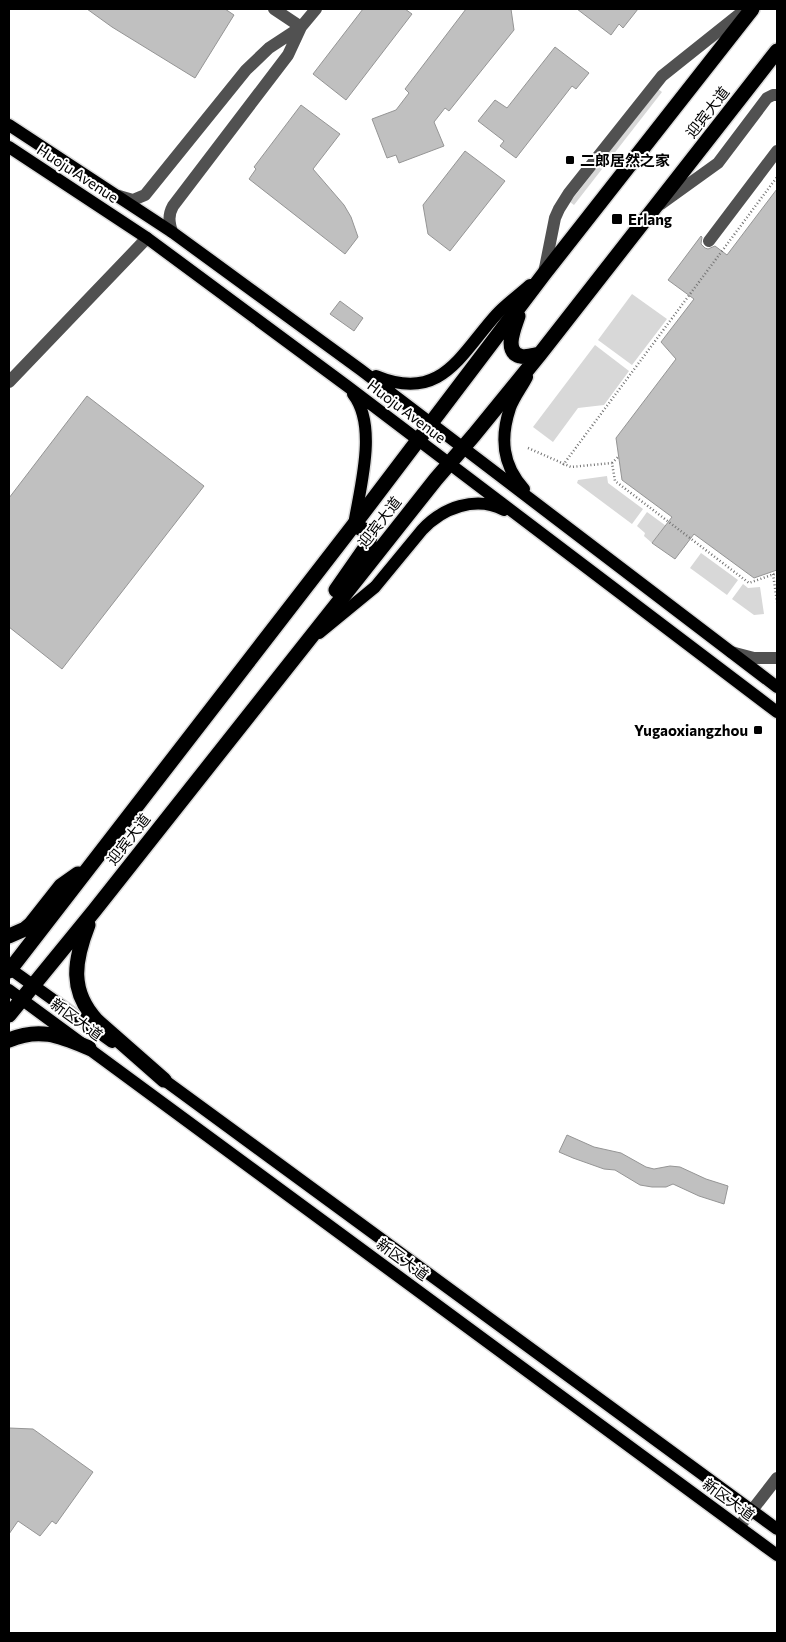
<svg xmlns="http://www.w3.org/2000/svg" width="786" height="1642" font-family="Commissioner,'Noto Sans SC',sans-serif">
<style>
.green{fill:#d8d8d8}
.building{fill:#c0c0c0;stroke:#959595}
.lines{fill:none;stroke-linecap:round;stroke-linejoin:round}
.major-casing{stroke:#dbdbdb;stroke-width:15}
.highway-casing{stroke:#dbdbdb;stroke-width:18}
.path{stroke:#737373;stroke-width:2.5;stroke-dasharray:1 2.5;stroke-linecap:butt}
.minor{stroke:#515151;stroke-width:12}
.major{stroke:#000;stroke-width:12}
.highway{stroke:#000;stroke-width:15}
.poi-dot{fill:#000;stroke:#fff;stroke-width:2}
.labels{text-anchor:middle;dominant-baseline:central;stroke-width:4;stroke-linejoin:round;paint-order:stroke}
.street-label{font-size:15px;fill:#000;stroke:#fff}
.poi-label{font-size:15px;font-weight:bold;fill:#000;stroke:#fff;text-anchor:start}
</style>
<rect width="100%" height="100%" fill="#fff"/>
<path class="green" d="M658,89L662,92L574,205L570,202Z
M632,294L667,319L632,365L598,340Z
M595,345L629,371L604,405L578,408L553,442L533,427Z
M607,476L608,483L643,509L632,524L577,483L578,480Z
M647,512L688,542L684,548L661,531L652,543L644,536L645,533L637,526Z
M701,553L738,580L727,595L690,568Z
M743,584L748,588L760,587L764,614L754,615L732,599Z"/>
<path class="building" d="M87,9H225L234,15L195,78L112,27Z
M363,9H405L412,14L346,100L313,74Z
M466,9H511L514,30L449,111L445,108L434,122L444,146L399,163L396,155L387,158L372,119L396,110L409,93L405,89Z
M577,9H638L623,28L619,24L611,35Z
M555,47L589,73L576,89L572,86L516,158L500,146L504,141L478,121L495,100L507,108Z
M301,105L340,134L313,169L344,205L351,217L358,237L345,254L249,179L256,169L254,167Z
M465,151L505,181L450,251L428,234L423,205Z
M777,189V570L754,578L694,534L675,559L652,543L672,517L622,480L616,438L676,359L661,342L694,299L668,280L701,236L702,237L701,244L705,248L708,249L715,246L727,255Z
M340,301L363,318L354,331L330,314Z
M87,396L204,486L62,669L9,627V498Z
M567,1135L594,1147L621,1153L646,1167L654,1169L670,1166L680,1167L706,1179L728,1186L724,1204L699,1196L673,1184L666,1187H652L640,1185L615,1170L604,1169L573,1158L559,1152Z
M9,1428L33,1429L93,1472L56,1524L52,1521L40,1536L18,1521L9,1534Z"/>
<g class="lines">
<g class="major-casing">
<path id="major" d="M9,125L172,232L361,370L777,687
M9,147L147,238L347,386L777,712
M376,376C441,403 460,355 496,315C506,304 519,295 530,285
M353,394C378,426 360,487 354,525
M524,489C502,465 500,438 510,408C514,397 522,387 527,377
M319,633L375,587L422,530C442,508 476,495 504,510
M9,968L112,1042
M9,990L777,1555
M156,1074L777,1529"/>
</g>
<g class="highway-casing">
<path id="highway" d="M518,316C515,326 503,351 520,356C526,358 534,355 540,354
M336,590L368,544L370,537C366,530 362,528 353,526
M88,925C74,961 69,991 97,1021L164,1080
M9,936L25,929L31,924L61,886L78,874
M9,971L353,526L544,274L752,9
M9,1015L94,911L436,479L474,435L540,354L777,51
M9,1040C40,1027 60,1036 89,1048"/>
</g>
<path class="path" d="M528,448L571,467L612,463L615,481L749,583L777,573
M612,463L618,457
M563,465L777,177
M773,574L777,602"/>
<path class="minor" d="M274,9L301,27L316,9
M119,196L133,200L145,195L246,70L269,48L301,27L288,55L173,206C168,215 169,222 172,232
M661,204L718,163L767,98L773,95H777
M709,241L777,151
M544,273L555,218L559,209L569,193L662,76L746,9
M9,382L147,238
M731,652L754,658H777
M739,1527L777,1478"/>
<use href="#major" class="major"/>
<use href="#highway" class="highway"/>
</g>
<g class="poi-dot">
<rect x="565" y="155" width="10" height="10" rx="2.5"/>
<rect x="611" y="213" width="12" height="12" rx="2.5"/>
<rect x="753" y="725" width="10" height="10" rx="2.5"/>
</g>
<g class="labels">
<g class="street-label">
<text transform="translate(707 112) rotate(-52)">迎宾大道</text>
<text transform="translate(78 173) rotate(33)">Huoju Avenue</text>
<text transform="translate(407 411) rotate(37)">Huoju Avenue</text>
<text transform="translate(379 522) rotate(-52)">迎宾大道</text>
<text transform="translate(128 839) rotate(-52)">迎宾大道</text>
<text transform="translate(77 1019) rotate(36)">新区大道</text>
<text transform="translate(403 1259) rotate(36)">新区大道</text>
<text transform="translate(729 1499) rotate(36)">新区大道</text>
</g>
<g class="poi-label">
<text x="580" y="160">二郎居然之家</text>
<text x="628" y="219">Erlang</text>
<text x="748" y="730" text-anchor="end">Yugaoxiangzhou</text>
</g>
</g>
<rect width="786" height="1642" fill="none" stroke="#000000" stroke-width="20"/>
</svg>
